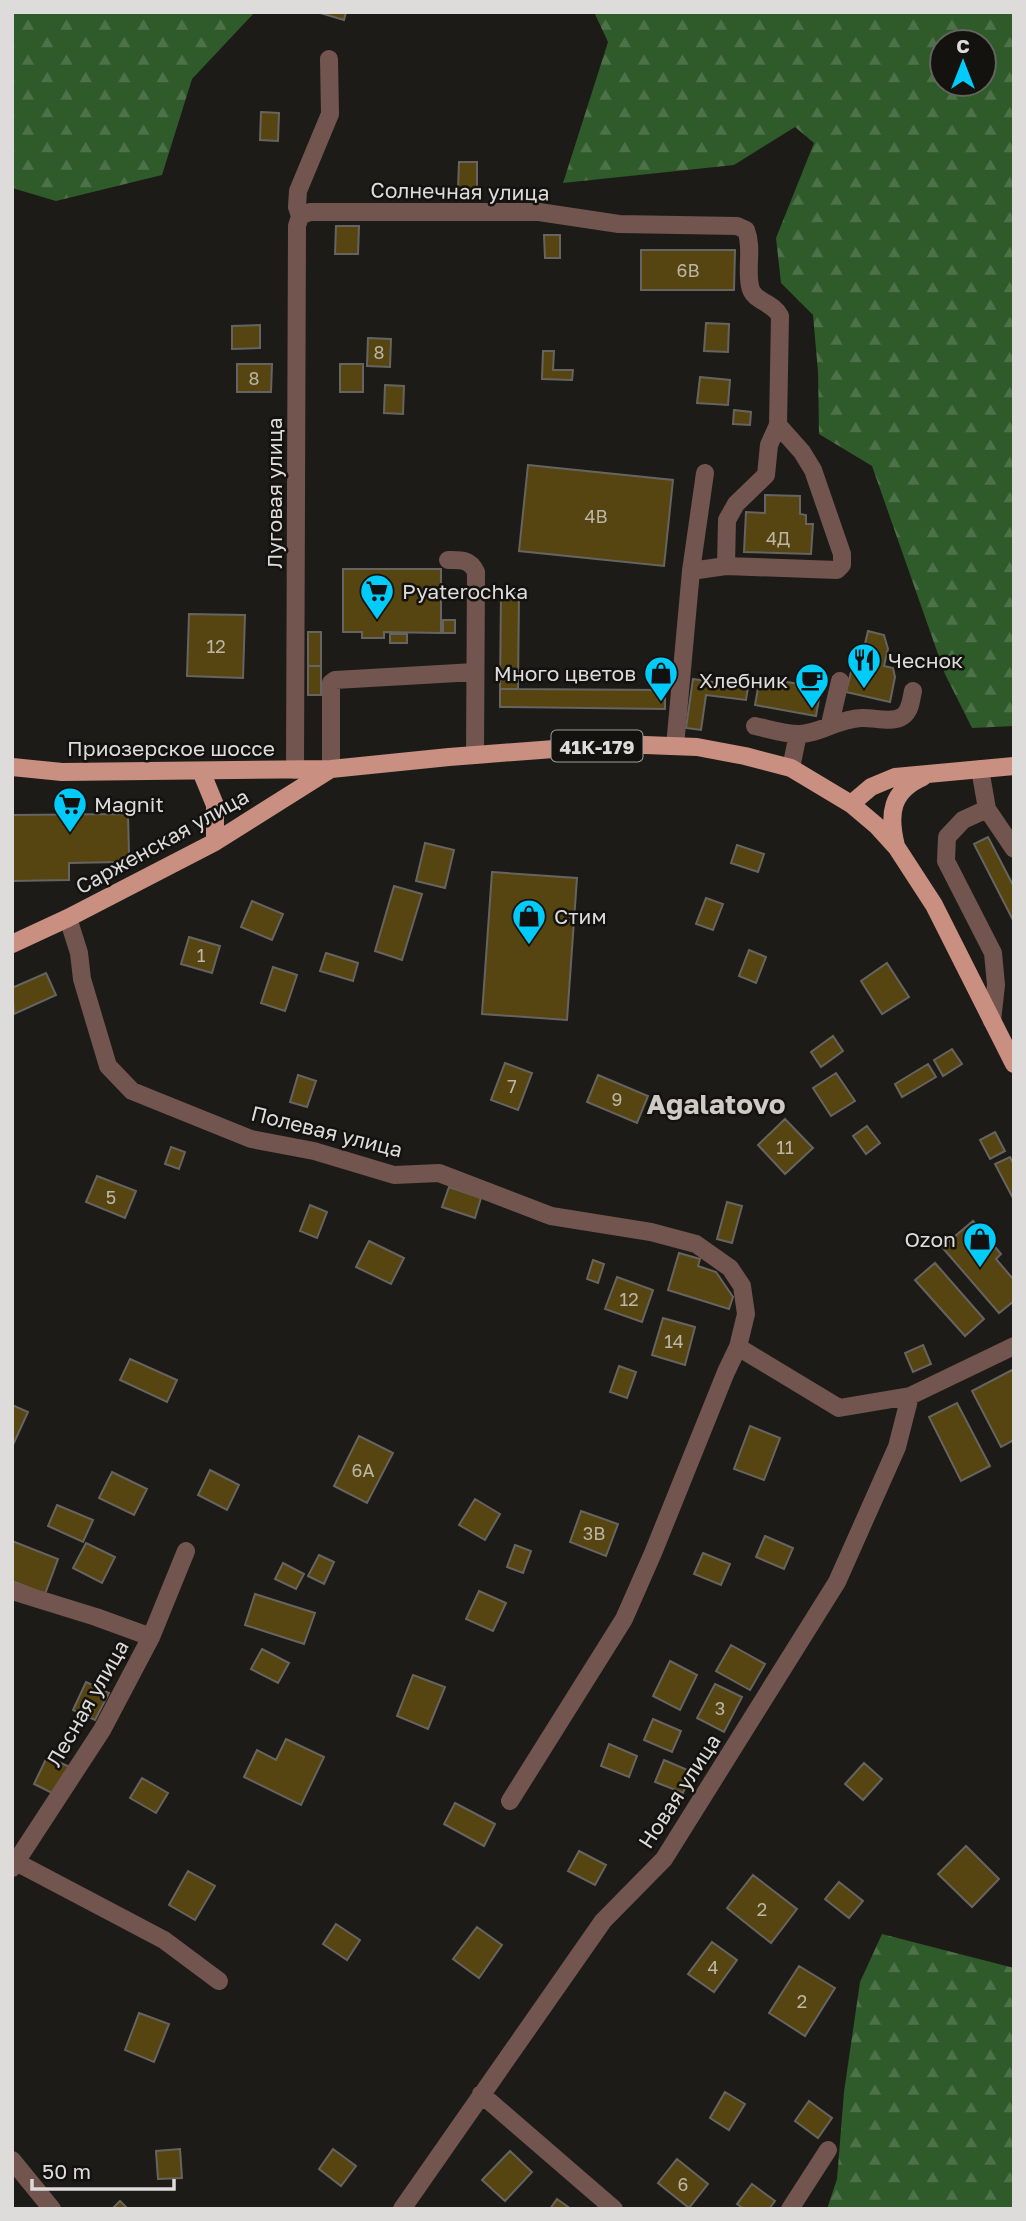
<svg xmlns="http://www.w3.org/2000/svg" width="1026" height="2221" font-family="'Golos Text',sans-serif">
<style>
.forest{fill:url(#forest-firs);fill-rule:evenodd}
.building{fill:#564411;stroke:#666460;stroke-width:2}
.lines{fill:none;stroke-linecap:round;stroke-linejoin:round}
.minor{stroke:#72554e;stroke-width:18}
.major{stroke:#c98f80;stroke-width:18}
.labels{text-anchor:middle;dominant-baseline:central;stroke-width:5;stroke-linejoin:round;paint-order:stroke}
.number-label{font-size:18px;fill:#bbb6a8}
.shield{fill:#14120f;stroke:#a19f9d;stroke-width:2}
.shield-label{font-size:19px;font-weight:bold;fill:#dddcda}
.street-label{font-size:21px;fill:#dddcda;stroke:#14120f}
.poi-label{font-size:21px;fill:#dddcda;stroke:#14120f;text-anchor:start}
.district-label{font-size:28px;font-weight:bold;fill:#cecbc6;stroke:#14120f}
</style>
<defs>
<pattern id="forest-firs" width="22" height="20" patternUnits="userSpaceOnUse" patternTransform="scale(1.75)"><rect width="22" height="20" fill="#2f5a2a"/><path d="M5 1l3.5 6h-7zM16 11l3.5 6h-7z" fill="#4d7148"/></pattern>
</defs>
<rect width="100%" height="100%" fill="#1d1b18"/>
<path class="forest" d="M12,12H255L192,79L162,175L56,201L12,188Z
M594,12H1014V726L972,728L945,674L872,466L819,434L818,372L813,315L781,283L776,238L814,143L795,127L734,165L563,183L608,42ZM942,42H984V84H942Z
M882,1934L1014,1968V2209H827L837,2179L844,2092L860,1982Z"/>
<path class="building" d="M317,12H346L344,20Z
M261,112L279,113L278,141L260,140Z
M459,162H477V189H458Z
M336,226H359L358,254H335Z
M544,235H560V258H545Z
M641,250H735L734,290H641Z
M706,323L729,324L728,352L704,351Z
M260,325V348L232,349V326Z
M368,338L391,339L390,367L367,366Z
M543,351H554L553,370H573L572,380L542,379Z
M237,364H272L271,392H237Z
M340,364H363V392H340Z
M700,377L730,380L728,405L697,403Z
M385,385L404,386L403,414L384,413Z
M734,410L751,412L750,425L733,424Z
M528,465L673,480L664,566L519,551Z
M765,495L800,496V514L806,515V524H813L811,554L744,552L746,512L765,513Z
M343,569H441V633L384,632V638H362V632H343Z
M501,593H519L518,689H500Z
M189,614L245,615L243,678L187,676Z
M443,620H455V633H443Z
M868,631L884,635L888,649L884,666L893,668L895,677L890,702L846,692L851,672L858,673Z
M308,632H321V666H308Z
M390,634H407V643H390Z
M308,666H321V695H308Z
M760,677L821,688L816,716L755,705Z
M693,679L748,687L746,700L706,695L701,730L686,728Z
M500,689L665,690V709L500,707Z
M128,814L129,854L120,862L69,863V880L12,881V815Z
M988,837L1014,887V922L974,844Z
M425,843L454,850L445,888L416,881Z
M737,845L764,854L758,872L731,863Z
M492,872L577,878L567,1020L482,1014Z
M394,886L422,894L402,960L375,951Z
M706,898L723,904L713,930L696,924Z
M252,901L283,914L272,940L241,927Z
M189,937L220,946L212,973L181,964Z
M749,950L766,957L756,983L739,976Z
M326,953L358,963L353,981L320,971Z
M887,963L909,997L882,1014L861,981Z
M273,967L297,975L285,1011L261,1003Z
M46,973L56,995L14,1014L12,988Z
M833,1036L843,1051L821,1067L811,1052Z
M952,1049L962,1064L943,1076L934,1060Z
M505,1063L532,1073L518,1110L491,1100Z
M928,1064L936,1077L902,1097L895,1084Z
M836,1073L855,1101L831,1116L813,1088Z
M298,1075L316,1081L307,1107L290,1102Z
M598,1075L648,1096L637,1123L587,1102Z
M785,1119L813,1148L785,1174L758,1145Z
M867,1126L880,1143L866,1154L853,1136Z
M995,1132L1005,1151L990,1159L980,1140Z
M171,1147L185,1152L179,1169L165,1164Z
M1010,1157L1014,1165V1200L995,1164Z
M97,1176L136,1191L125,1218L86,1202Z
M449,1187L481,1198L475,1218L442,1207Z
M727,1202L742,1206L732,1243L717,1239Z
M310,1205L327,1212L317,1238L300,1231Z
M973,1221L1001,1254L996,1259L1014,1280V1301L999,1313L942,1247Z
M369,1241L404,1258L391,1284L356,1267Z
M679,1253L700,1259L698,1266L716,1272L733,1297L729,1309L668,1290Z
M593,1260L604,1264L598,1283L587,1279Z
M935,1263L984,1319L965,1336L915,1280Z
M617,1277L653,1290L642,1322L605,1309Z
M663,1318L695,1327L685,1365L652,1355Z
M923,1345L931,1364L913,1372L905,1353Z
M130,1359L177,1380L167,1402L120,1380Z
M619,1366L636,1372L627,1398L610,1392Z
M1014,1369V1440L1001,1447L972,1391Z
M957,1403L990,1466L961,1481L929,1417Z
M12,1405L28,1412L12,1447Z
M750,1426L780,1438L764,1480L734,1469Z
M359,1436L393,1453L367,1503L334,1486Z
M210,1470L239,1485L227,1510L198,1495Z
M112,1472L147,1489L134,1515L99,1498Z
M475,1499L500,1514L485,1540L459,1525Z
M57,1505L93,1520L83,1542L48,1526Z
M581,1511L618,1524L606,1556L570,1542Z
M765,1536L793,1548L784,1569L756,1557Z
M12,1541L58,1559L45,1594L12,1581Z
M86,1543L115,1557L102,1583L73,1568Z
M515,1545L531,1551L523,1573L507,1567Z
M703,1553L730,1564L721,1585L694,1574Z
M319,1555L334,1562L324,1584L308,1576Z
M283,1563L304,1574L296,1589L275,1579Z
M479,1591L506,1603L493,1631L466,1619Z
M255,1594L315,1613L304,1644L245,1625Z
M731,1645L765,1664L750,1690L716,1671Z
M262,1649L289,1663L278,1683L251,1669Z
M670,1661L697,1675L680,1710L653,1696Z
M413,1675L445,1687L428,1729L397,1716Z
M86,1682L109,1693L95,1720L73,1710Z
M715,1684L742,1697L724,1732L697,1718Z
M653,1719L681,1731L672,1752L644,1740Z
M286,1739L324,1757L301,1805L244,1777L257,1750L276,1760Z
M609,1744L637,1756L629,1777L601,1766Z
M47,1757L70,1767L56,1795L34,1784Z
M664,1760L692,1772L683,1793L655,1782Z
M864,1763L882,1779L863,1800L845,1784Z
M142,1778L168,1793L156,1813L130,1798Z
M455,1803L495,1824L484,1846L444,1824Z
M966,1846L999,1879L972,1907L938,1874Z
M579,1851L606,1865L595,1885L568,1871Z
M188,1871L215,1886L195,1920L169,1905Z
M753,1875L797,1909L771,1943L727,1908Z
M839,1882L863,1901L849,1918L825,1899Z
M336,1924L360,1940L347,1960L323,1944Z
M477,1927L502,1945L479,1978L453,1959Z
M712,1942L737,1960L714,1992L688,1974Z
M799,1966L835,1988L805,2036L769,2013Z
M139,2013L169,2024L154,2062L125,2050Z
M725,2092L745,2104L729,2130L710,2118Z
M809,2101L832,2118L818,2138L795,2121Z
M180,2149L182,2178L158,2179L156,2151Z
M333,2149L356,2166L341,2186L319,2169Z
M510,2151L532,2172L505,2201L482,2180Z
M677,2159L708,2184L689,2208L658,2183Z
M752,2184L775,2201L769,2209H744L737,2204Z
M557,2199L571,2209H550Z
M120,2201L128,2209H112Z"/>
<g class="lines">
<path class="minor" d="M300,216L310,212H539L619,224L737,226L746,230C753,248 746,267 750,286C752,301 773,302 780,316L778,425L802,452L813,470L842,554V565L837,570L726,566L691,571
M448,560C461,560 470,559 476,572L475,755
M726,566L727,520L736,504L766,475L769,445L778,425
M830,724L840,681
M755,726C769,729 784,734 798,734C816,735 838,719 861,718C874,717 892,724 903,716C911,710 911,699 913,691
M675,746L691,571L705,473
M791,768L798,734
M331,769V683L335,680L475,672
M980,769L987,809L963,820L947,837L946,861L993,953L996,985L992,1021
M295,770L297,226L300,216L297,207L298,191L330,114L329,59
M987,809L1014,849
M68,918L79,953L82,979L108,1066L132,1091L251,1139L314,1151L394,1175L439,1173L551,1216L651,1232L696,1244L730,1268L742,1286L746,1314L738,1347
M12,1591L96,1617L151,1637
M510,1801L624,1619L653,1553L726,1372L738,1347L839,1408L910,1396L1014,1346
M16,1862L164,1940L219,1981
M12,1868L102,1730L151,1637L186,1551
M481,2094L614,2209
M12,2160L52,2209
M402,2209L603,1921L664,1859L837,1582L897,1447L910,1396
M790,2209L828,2150"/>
<path class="major" d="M12,767L62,772L331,769L449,757L619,744L697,747L745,756L791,768L851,804L877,826L897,848L934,905L1014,1064
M201,771L215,805V842
M851,804L871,787L895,777L1014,766
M896,846C888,814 891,791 923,777
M12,944L68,918L215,842L331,769"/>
</g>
<defs>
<g id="supermarket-pin" transform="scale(1.75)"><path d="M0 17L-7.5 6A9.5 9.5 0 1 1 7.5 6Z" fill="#01cbf9" stroke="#14120f"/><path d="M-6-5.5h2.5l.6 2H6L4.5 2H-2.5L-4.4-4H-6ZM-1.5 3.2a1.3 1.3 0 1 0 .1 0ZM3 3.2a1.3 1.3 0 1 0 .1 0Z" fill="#111"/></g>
<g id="restaurant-pin" transform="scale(1.75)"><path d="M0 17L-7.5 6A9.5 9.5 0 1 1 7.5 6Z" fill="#01cbf9" stroke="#14120f"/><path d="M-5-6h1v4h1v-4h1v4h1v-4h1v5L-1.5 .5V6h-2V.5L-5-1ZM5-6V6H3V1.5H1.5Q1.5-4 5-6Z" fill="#111"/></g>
<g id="shop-pin" transform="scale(1.75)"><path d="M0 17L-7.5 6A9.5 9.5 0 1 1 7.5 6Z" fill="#01cbf9" stroke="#14120f"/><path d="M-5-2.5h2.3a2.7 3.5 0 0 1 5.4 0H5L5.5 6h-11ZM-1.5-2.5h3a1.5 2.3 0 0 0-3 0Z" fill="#111"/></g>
<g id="cafe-pin" transform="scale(1.75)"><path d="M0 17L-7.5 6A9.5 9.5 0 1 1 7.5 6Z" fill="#01cbf9" stroke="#14120f"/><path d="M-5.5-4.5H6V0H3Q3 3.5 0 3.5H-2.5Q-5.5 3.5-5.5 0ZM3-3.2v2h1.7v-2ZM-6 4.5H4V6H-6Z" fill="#111"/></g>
</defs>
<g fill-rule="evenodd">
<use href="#supermarket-pin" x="377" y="591"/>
<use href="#restaurant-pin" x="864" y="660"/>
<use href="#shop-pin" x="661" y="673"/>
<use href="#cafe-pin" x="812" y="680"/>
<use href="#supermarket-pin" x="70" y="804"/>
<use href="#shop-pin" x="529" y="916"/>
<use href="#shop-pin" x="980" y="1239"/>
</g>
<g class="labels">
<g class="number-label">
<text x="688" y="270">6В</text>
<text x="379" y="352">8</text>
<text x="254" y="378">8</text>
<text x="596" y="516">4В</text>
<text x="778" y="538">4Д</text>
<text x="216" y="646">12</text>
<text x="201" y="955">1</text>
<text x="512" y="1086">7</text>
<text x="617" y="1099">9</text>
<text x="785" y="1147">11</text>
<text x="111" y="1197">5</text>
<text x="629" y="1299">12</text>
<text x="674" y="1341">14</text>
<text x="363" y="1470">6А</text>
<text x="594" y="1533">3В</text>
<text x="720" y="1708">3</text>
<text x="762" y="1909">2</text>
<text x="713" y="1967">4</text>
<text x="802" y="2001">2</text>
<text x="683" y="2184">6</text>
</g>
<rect class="shield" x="551.5" y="730.5" width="91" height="31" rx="5"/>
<g class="shield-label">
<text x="597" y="746">41К-179</text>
</g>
<g class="street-label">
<text transform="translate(460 191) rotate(1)">Солнечная улица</text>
<text transform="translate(274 493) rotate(-90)">Луговая улица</text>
<text x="171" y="748">Приозерское шоссе</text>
<text transform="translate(162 841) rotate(-29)">Сарженская улица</text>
<text transform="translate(327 1131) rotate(14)">Полевая улица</text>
<text transform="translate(87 1703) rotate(-60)">Лесная улица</text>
<text transform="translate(679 1791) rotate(-57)">Новая улица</text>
</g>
<g class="poi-label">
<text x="402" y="591">Pyaterochka</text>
<text x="888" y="660">Чеснок</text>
<text x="636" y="673" text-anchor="end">Много цветов</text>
<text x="788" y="680" text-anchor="end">Хлебник</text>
<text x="94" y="804">Magnit</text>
<text x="554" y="916">Стим</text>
<text x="956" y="1239" text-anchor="end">Ozon</text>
</g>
<g class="district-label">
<text x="716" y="1103">Agalatovo</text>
</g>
</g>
<rect width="1026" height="2221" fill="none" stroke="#dddcda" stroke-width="28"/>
<g transform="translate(963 63)"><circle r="33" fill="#14120f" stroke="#646360" stroke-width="2"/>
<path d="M0-5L12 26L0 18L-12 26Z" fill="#01cbf9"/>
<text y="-10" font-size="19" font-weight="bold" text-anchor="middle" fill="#dddcda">С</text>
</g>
<path d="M32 2179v10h142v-10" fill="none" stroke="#dddcda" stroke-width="3.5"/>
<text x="42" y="2179" font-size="21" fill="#dddcda" stroke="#14120f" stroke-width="5" paint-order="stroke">50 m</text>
</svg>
